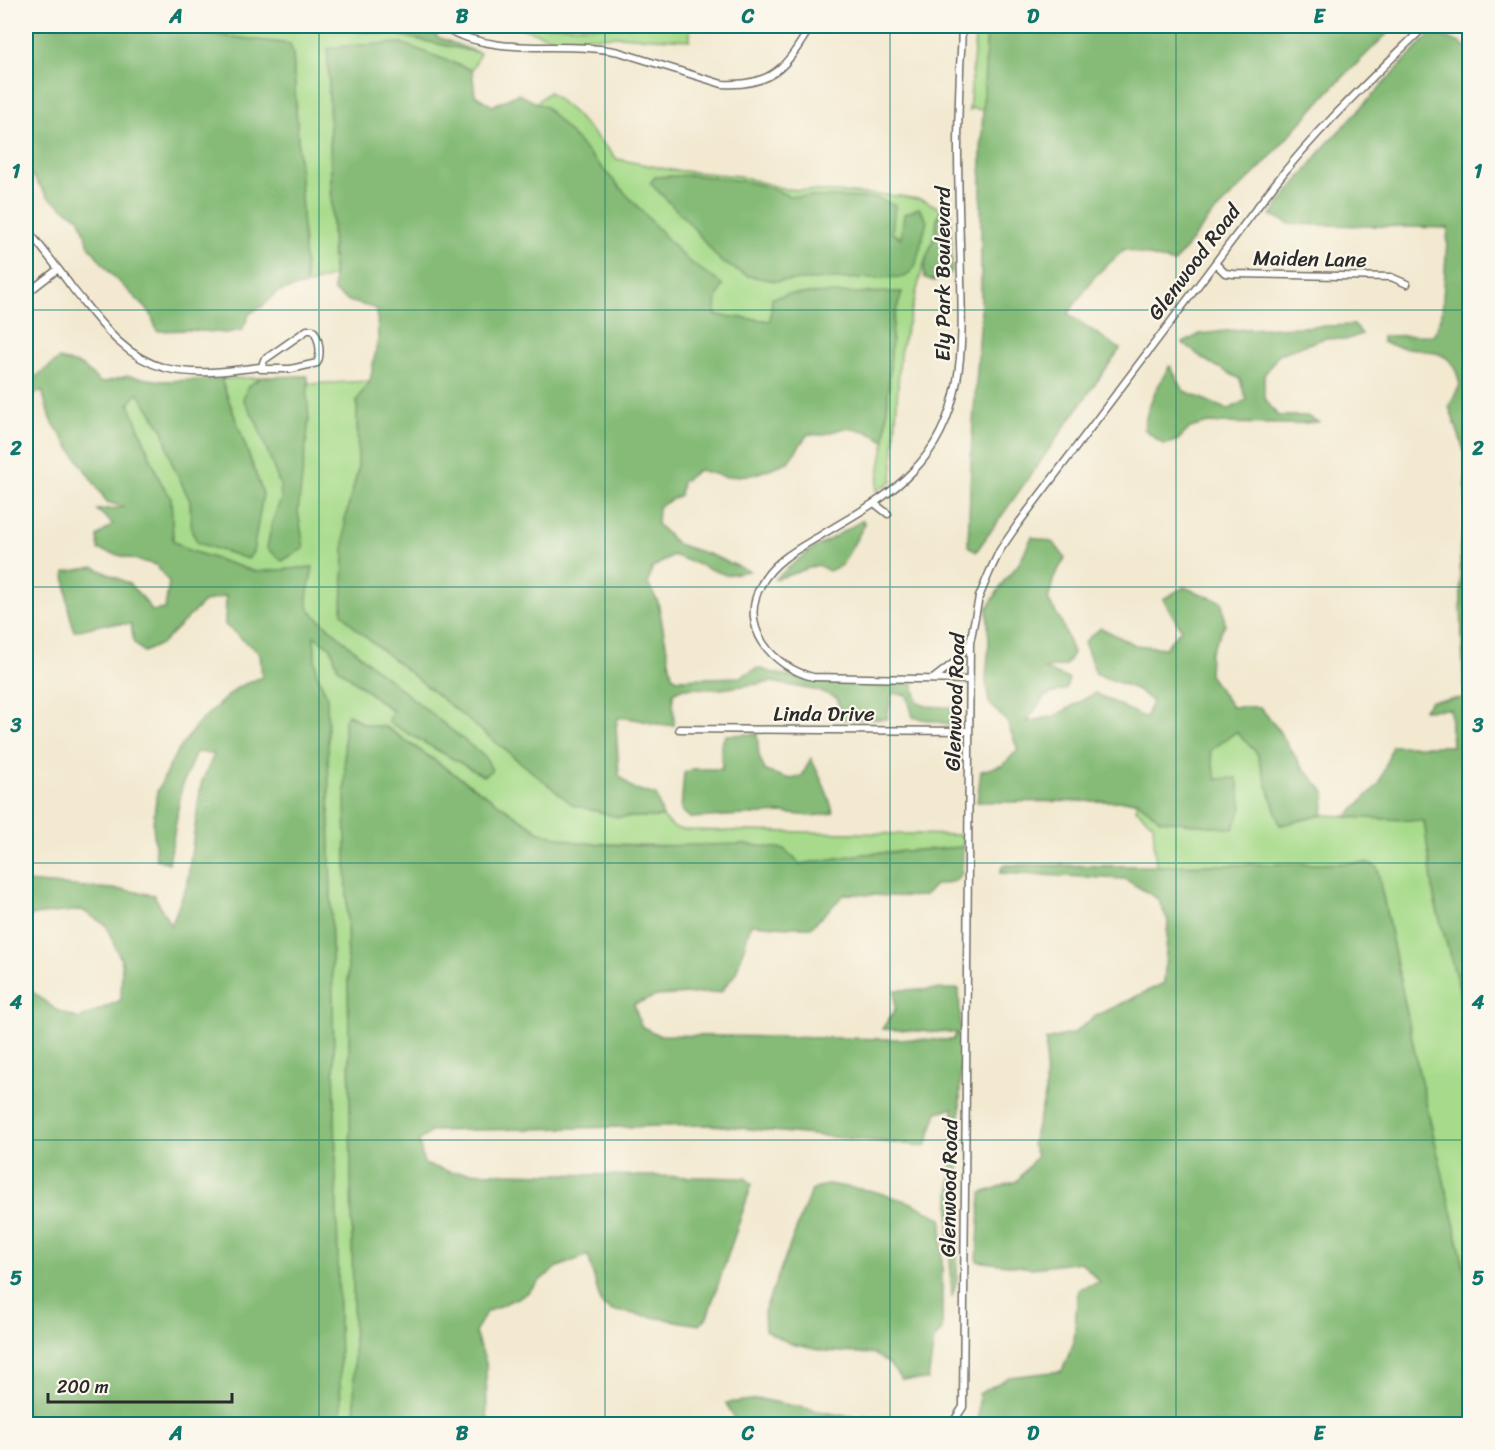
<svg xmlns="http://www.w3.org/2000/svg" width="1495" height="1450" font-family="Sriracha,sans-serif">
<style>
.green{fill:#a7db8b;stroke:#69835b;stroke-width:1.5}
.forest{fill:#85bb77;stroke:#587351;stroke-width:1.5}
.lines{fill:none;stroke-linecap:round;stroke-linejoin:round}
.minor-casing{stroke:#716e65;stroke-width:9}
.minor{stroke:#fff;stroke-width:6}
.grid{fill:none;stroke:#0f766e;stroke-width:1.5;stroke-opacity:0.55}
.labels{text-anchor:middle;dominant-baseline:central;stroke-width:4.5;stroke-linejoin:round;paint-order:stroke}
.street-label{font-size:21px;fill:#2b2b2b;stroke:#fbf7ec}
.neatline{fill:none;stroke:#0f766e;stroke-width:2}
.grid-label{font-size:20px;text-anchor:middle;font-weight:bold;fill:#0f766e}
</style>
<rect width="100%" height="100%" fill="#fbf7ec"/>
<filter id="ink" filterUnits="userSpaceOnUse"><feTurbulence type="fractalNoise" baseFrequency=".0167" numOctaves="2"/><feDisplacementMap in="SourceGraphic" scale="12" xChannelSelector="R" yChannelSelector="G"/><feConvolveMatrix kernelMatrix="1 2 1 2 8 2 1 2 1" color-interpolation-filters="sRGB"/></filter>
<filter id="wash" filterUnits="userSpaceOnUse"><feTurbulence type="fractalNoise" baseFrequency=".008" numOctaves="4" result="noise"/><feDisplacementMap in="SourceGraphic" scale="24" xChannelSelector="R" yChannelSelector="G"/><feGaussianBlur stdDeviation="1.35" result="paint"/><feColorMatrix in="noise" values="0 0 0 0 0 0 0 0 0 0 0 0 0 0 0 0 0 1.4 0 .05"/><feComposite in="paint" operator="in"/></filter>
<g filter="url(#wash)">
<rect width="100%" height="100%" fill="#f2e9d0"/>
<path class="green" d="M175,26H332L333,29L397,35L480,53L472,70L401,43L328,49L333,276L306,285L293,54L290,44L185,31Z
M515,26H690V40L617,36L554,39Z
M976,26H987L983,110L971,108L969,112Z
M549,92L573,112L617,159L671,170L739,176L785,189L899,196L924,200L941,209L937,218L935,235L923,267L900,353L892,481L876,491L885,441L893,321L902,292L771,321L715,315L717,298L722,285L686,260L546,108L536,103Z
M307,376L309,384L370,381L357,400L358,470L345,519L618,817H663L674,828L685,830L960,835L963,838V847L864,854L800,864L784,849L579,843L540,832L386,727L365,725L349,714L344,721L355,1424H341L327,696L316,672L314,636L331,648L338,668L393,712L388,722L486,758L371,665L309,610L307,597L312,567L256,572L188,550L173,541L171,498L160,481L129,404L138,392L163,430L172,463L190,501L192,532L263,494L221,379Z
M1236,732L1257,753L1280,825L1323,815L1424,820L1435,902L1460,991L1469,1042V1288L1419,1073L1377,867L1368,863L1156,866L1153,824L1136,809L1137,801L1161,820L1237,778L1216,780L1210,751Z"/>
<path class="forest" d="M26,26H175L185,31L290,44L293,54L306,285L277,292L263,306L250,313L242,330L226,333L190,330L157,331L150,312L109,272L89,246L80,219L48,197L26,167Z
M332,26H432L437,37L480,53L397,35L333,29Z
M987,26H1395L1330,90L1261,167L1211,216L1174,263L1125,249L1095,276L1068,314L1120,349L976,552L968,546L972,437L981,316V153Z
M1432,32L1460,43L1470,53L1469,122L1464,130L1470,134L1469,1042L1460,991L1435,902L1424,821L1346,817L1379,784L1392,746H1452L1450,709L1423,710L1431,701L1464,698L1460,569V547L1467,516L1465,453L1449,406L1460,385C1458,379 1457,371 1454,366C1443,345 1403,352 1382,342V336L1434,335L1442,313L1448,228L1290,224L1271,215L1325,146Z
M401,43L472,70L475,95L492,106L518,94L546,107L686,259L723,285L717,298L715,315L770,321L772,298L788,294L902,292L893,321L885,441L866,431L844,428L822,435L808,434L788,462L756,474L726,477L699,470L682,482L680,495L658,507L657,524L677,544L711,555L749,571L726,575L673,555L652,568L648,584L658,602L672,676L678,679L740,677L758,668C808,686 860,683 913,683L917,701L926,706L958,708L955,721L948,724L913,717L907,695L892,693L887,719H842L837,698L819,691L772,682L720,689L683,688L673,693L674,725C654,727 637,716 618,718L616,727L619,775L632,788L656,795L663,817H618L573,805L356,629L342,613L345,519L358,470L357,400L370,381L378,339L377,309L349,301L334,292L328,49L343,46Z
M692,175L743,181L764,186L790,196L876,198L895,205L892,233L901,238L904,214L919,208L927,221L915,267L905,277L776,281L748,276L721,262L690,224L650,183L655,177Z
M941,209H951L952,270L948,277L934,281L925,278C922,262 930,251 934,237C937,227 936,218 941,209Z
M1354,325L1362,334L1346,340L1325,338L1279,354L1264,375V398L1278,416H1307L1318,422L1292,424L1208,423L1190,428L1178,440L1164,445L1144,429C1147,405 1157,386 1170,366L1184,391L1228,410L1246,400L1240,379L1205,360L1183,343L1200,334L1245,329Z
M59,359L81,365L101,383L128,376L162,381L221,379L263,494L253,552L248,559L198,543L192,532L190,501L172,463L163,430L138,393L129,404L160,481L171,498L173,541L188,550L256,572L313,567L307,597L309,610L371,665L486,758L492,770L483,776L388,722L393,711L338,668L331,648L314,636L316,672L327,696L341,1424H26V990L34,993L56,1010L79,1019L121,1000L122,962L106,925L82,910L26,916V882L124,890L154,895L171,926L187,884L201,784L214,754L196,752L182,786L169,863L156,859L153,823L157,792L175,755L198,723L238,687L262,677L260,654L225,625L226,596L204,602L161,644L144,652L134,643L131,624H105L74,631L68,607L65,572L94,567L128,583L143,598L152,611L165,609L169,582L156,565L99,550L97,537L113,524L97,510L125,507L107,502L50,419L42,390L29,397L26,401V384Z
M307,376L309,384L307,394L309,420L298,511L304,548L282,561L267,548L272,522L281,499L280,485L256,421L243,399L248,386L262,377Z
M863,520L865,524L842,565L829,571L818,565L774,580L806,553Z
M1032,537L1054,543L1065,558L1054,577L1048,600L1061,621L1073,653L1066,665L1044,669L1069,679L1066,689L1045,696L1026,722L1055,716L1095,693L1145,718L1152,702L1138,690L1096,674L1084,642L1101,628L1135,645L1165,648L1181,629L1163,599L1184,587L1222,602L1225,624L1210,653L1209,675L1232,707H1260L1277,728L1301,766L1325,792L1323,815L1280,825L1257,753L1236,732L1210,751L1216,779L1237,778L1242,808L1233,829L1161,820L1137,801L977,802L981,771L1003,765L1018,750L1007,722L989,703L986,680L989,642L987,609L1004,581L1018,565Z
M348,714L365,725L385,727L540,832L579,843L646,846L745,844L784,849L800,864L864,854L963,847L962,873L955,881L935,885L924,896C897,898 872,894 845,894L811,927H789L751,924L736,973L721,992L657,996L634,1004L641,1026L658,1035L953,1040L957,1033L882,1029L895,1010V990L959,989L961,1040L957,1280L952,1297L949,1235L953,1108L937,1112L926,1146L710,1125L432,1131L419,1141L424,1164L451,1172L745,1178L752,1184L707,1317L700,1325L610,1310L601,1304L588,1255L558,1267L543,1278L526,1294L486,1312L475,1333L486,1363L487,1417L493,1424H355L344,721Z
M757,734L759,756L765,771L790,779L802,776L811,758C819,776 829,793 833,813L812,816L782,813L690,818L681,810L684,773L692,769H722L721,744L726,735Z
M1368,863L1377,867L1419,1073L1469,1288V1424H978L979,1394L1009,1377L1062,1371L1074,1342L1078,1289L1100,1282L1081,1262L1032,1268L977,1261L981,1193L1017,1181L1037,1156L1032,1144L1045,1097L1046,1040L1074,1033L1094,1017L1164,983L1168,921L1158,899L1125,879L1000,873L1003,865L1156,866Z
M827,1184L873,1191L912,1203L942,1219V1330L934,1340L928,1380L901,1379L889,1364L874,1354L825,1351L791,1344L765,1330L764,1312L811,1191Z
M760,1399L843,1416L906,1419L913,1424H737L726,1403Z"/>
</g>
<g filter="url(#ink)">
<g class="lines">
<g class="minor-casing">
<path id="minor" d="M961,26C963,40 960,56 960,71C959,97 958,122 958,148C958,192 960,236 961,280C963,348 964,420 912,472C887,498 854,515 823,534C800,548 774,560 761,585C738,628 773,667 813,677L969,680
M446,29C503,58 559,40 619,52L722,84C774,87 787,65 811,26
M26,228C42,248 58,268 73,289C99,321 123,357 165,368C195,376 230,371 260,367
M1215,263L1225,273L1234,274L1391,277L1407,284
M26,294L58,269
M307,330H313C319,338 322,354 317,363L291,369H261L264,360Z
M874,503L888,514
M934,678L956,661L970,643
M679,729L969,731
M26,803H29
M952,1424L963,1407L970,643L979,597L990,571L1000,550L1018,524L1274,185C1319,127 1373,77 1425,26"/>
</g>
<use href="#minor" class="minor"/>
</g>
</g>
<path class="grid" d="M319,26V1424M605,26V1424M890,26V1424M1176,26V1424M26,310H1470M26,587H1470M26,863H1470M26,1140H1470"/>
<g class="labels">
<g class="street-label">
<text transform="translate(1310 259) rotate(1)">Maiden Lane</text>
<text transform="translate(1194 262) rotate(-53)">Glenwood Road</text>
<text transform="translate(943 274) rotate(-90)">Ely Park Boulevard</text>
<text transform="translate(955 702) rotate(-88)">Glenwood Road</text>
<text x="824" y="714">Linda Drive</text>
<text transform="translate(949 1188) rotate(-89)">Glenwood Road</text>
</g>
</g>
<rect width="1495" height="1450" fill="none" stroke="#fbf7ec" stroke-width="66"/>
<path d="M48 1393v9h184v-9" fill="none" stroke="#2b2b2b" stroke-width="3"/>
<text x="57" y="1393" font-size="18" fill="#2b2b2b" stroke="#fbf7ec" stroke-width="4.5" paint-order="stroke">200 m</text>
<rect x="33" y="33" width="1429" height="1384" class="neatline"/>
<g class="grid-label">
<text x="176" y="23">A</text>
<text x="462" y="23">B</text>
<text x="748" y="23">C</text>
<text x="1033" y="23">D</text>
<text x="1319" y="23">E</text>
<text x="16" y="178">1</text>
<text x="1478" y="178">1</text>
<text x="16" y="455">2</text>
<text x="1478" y="455">2</text>
<text x="16" y="732">3</text>
<text x="1478" y="732">3</text>
<text x="16" y="1009">4</text>
<text x="1478" y="1009">4</text>
<text x="16" y="1285">5</text>
<text x="1478" y="1285">5</text>
<text x="176" y="1440">A</text>
<text x="462" y="1440">B</text>
<text x="748" y="1440">C</text>
<text x="1033" y="1440">D</text>
<text x="1319" y="1440">E</text>
</g>
</svg>
